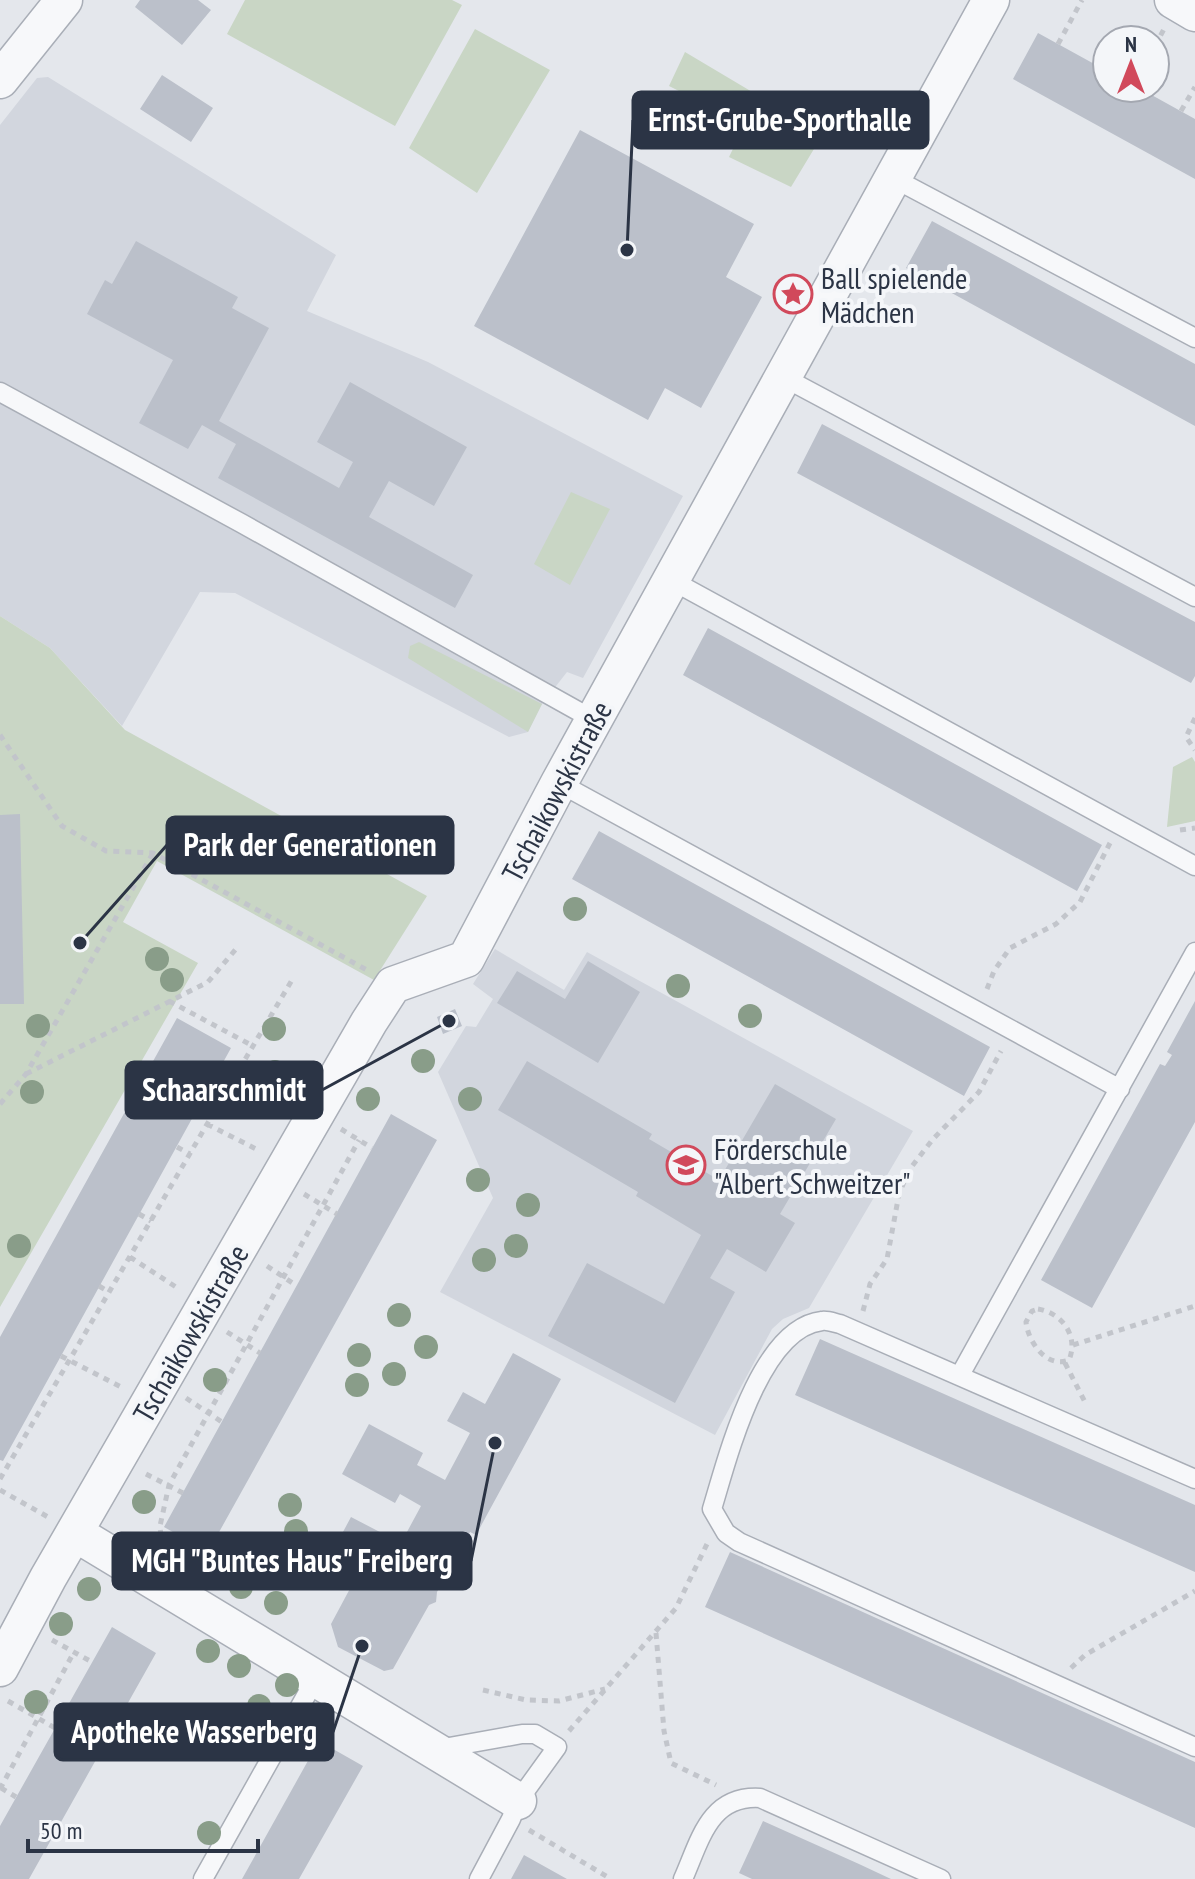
<svg xmlns="http://www.w3.org/2000/svg" width="1195" height="1879" font-family="'PT Sans Narrow',sans-serif">
<style>
.built{fill:#d2d6de}
.green{fill:#c9d6c5}
.building{fill:#bbc0ca}
.lines{fill:none;stroke-linecap:round;stroke-linejoin:round}
.lane-casing{stroke:#a9aeb7;stroke-width:21}
.street-casing{stroke:#a9aeb7;stroke-width:39}
.path{stroke:#c2c5cb;stroke-width:5;stroke-dasharray:6 6;stroke-linecap:butt}
.lane{stroke:#f7f8fa;stroke-width:18}
.street{stroke:#f7f8fa;stroke-width:36}
.tree{fill:#899d89}
.labels{text-anchor:middle;dominant-baseline:central;stroke-width:8;stroke-linejoin:round;paint-order:stroke}
.poi-label{font-size:30px;fill:#2b3445;stroke:#f4f6f9;text-anchor:start}
.street-label{font-size:30px;fill:#2b3445;stroke:#f4f6f9}
.leader{fill:none;stroke:#2b3445;stroke-width:3}
.callout-dot{fill:#2b3445;stroke:#f4f6f9;stroke-width:3}
.callout{fill:#2b3445;stroke:#2b3445;stroke-width:3}
.callout-label{font-size:32px;text-anchor:middle;font-weight:bold;fill:#fff}
</style>
<rect width="100%" height="100%" fill="#e4e7ec"/>
<path class="built" d="M48,77L336,255L307,311L428,362L683,496L583,678L567,672L542,704L528,732L509,737L235,593L200,592L122,726L50,648L0,616V125L37,78Z
M495,949L564,990L587,952L913,1131L809,1308L783,1319L772,1329L715,1435L440,1292L493,1198L438,1072L466,1026L476,1027L493,999L473,984Z"/>
<path class="green" d="M245,0H452L462,5L395,126L227,34Z
M475,29L550,70L477,193L409,148Z
M685,52L823,134L791,187L729,157L745,124L669,86Z
M571,492L610,509L570,585L534,564Z
M0,616L50,648L125,730L427,896L374,980L157,861L123,922L198,963L0,1307Z
M419,642L542,704L528,732L408,658L410,646Z
M1192,757L1195,762V821L1167,827L1173,767Z"/>
<path class="building" d="M140,0H198L211,10L182,45L135,7Z
M1038,33L1107,71V88H1139L1195,119V179L1013,79Z
M162,75L213,108L191,142L140,109Z
M580,130L754,224L726,277L762,297L701,408L665,388L648,420L474,326Z
M932,221L1195,364V426L906,268Z
M136,241L238,297L232,308L269,328L219,421L339,488L353,462L317,442L350,382L467,447L434,506L389,481L369,517L473,575L455,608L218,478L236,444L202,425L188,449L139,423L173,360L87,314L105,280L112,284Z
M822,424L1195,622V676L1191,683L797,473Z
M708,628L1102,845L1077,891L683,675Z
M20,814L24,1004H0V815Z
M599,831L990,1047L964,1096L572,879Z
M588,961L640,992L598,1063L497,1003L517,971L565,999Z
M1195,1001V1122L1092,1308L1041,1280L1160,1064L1165,1066L1172,1055L1167,1052Z
M455,1009L462,1026L443,1034L437,1017Z
M177,1018L231,1048L3,1461L0,1460V1337Z
M527,1061L652,1134L649,1139L719,1180L775,1084L836,1119L780,1214L795,1223L766,1272L727,1249L710,1278L735,1292L675,1403L548,1336L587,1263L664,1304L701,1235L636,1196L638,1192L498,1110Z
M391,1114L437,1140L208,1552L164,1527Z
M820,1339L1195,1505V1572L795,1395Z
M513,1353L561,1379L476,1535L470,1532L437,1592L436,1602L429,1605L393,1669L384,1671L338,1647L331,1624L353,1583L332,1572L329,1558L351,1517L401,1543L421,1506L400,1494L395,1503L342,1474L369,1424L423,1453L417,1465L445,1480L470,1433L447,1421L463,1392L485,1404Z
M730,1552L1195,1762V1828L705,1607Z
M112,1627L156,1653L29,1879H0V1826Z
M319,1741L363,1766L299,1879H242Z
M763,1821L859,1864L891,1879H752L739,1873Z
M524,1855L567,1879H511Z"/>
<g class="lines">
<g class="lane-casing">
<path id="lane" d="M893,178L1195,338
M783,377L1195,597
M0,392L241,523L594,720
M671,580L1195,866
M559,783L1120,1089
M960,1375L1195,952
M1195,1479L840,1324C835,1323 827,1320 822,1321C759,1328 727,1460 712,1509L726,1533L739,1542L1195,1747
M438,1749L522,1734H535L557,1747L518,1801L511,1819L479,1879
M203,1879L316,1678
M683,1879C700,1841 709,1795 760,1798L941,1879"/>
</g>
<g class="street-casing">
<path id="street" d="M1173,0L1195,13
M0,80L64,0
M75,1533L518,1801
M0,1668L48,1578L369,1022L393,985L466,959L559,783L991,0"/>
</g>
<path class="path" d="M1058,44L1082,0
M1155,46L1164,29
M1181,111L1195,87
M1195,718L1186,737L1195,750
M0,735L62,826L106,851L153,853L367,970
M1180,830L1195,828
M987,989L994,971L1010,948L1056,924L1080,902L1110,843
M169,1001L253,1046
M26,1074L208,982L236,949
M227,1090L292,980
M0,1104L26,1074L153,853
M207,1124L258,1150
M341,1129L372,1148
M177,1147L190,1154
M304,1194L337,1214
M139,1214L151,1221
M130,1257L179,1289
M267,1266L297,1286
M99,1286L109,1292
M1038,1309C1062,1313 1079,1336 1069,1360C1047,1369 1028,1342 1026,1322L1032,1311Z
M863,1311L870,1284L887,1259L899,1194L909,1170L933,1139L979,1092L1001,1051
M227,1332L260,1353
M1073,1345L1195,1306
M61,1356L121,1387
M1065,1363L1086,1404
M186,1398L222,1422
M146,1474L183,1493
M0,1479L227,1090L213,1082
M0,1490L48,1517
M162,1548L160,1526L169,1485L359,1140
M656,1633L664,1731L671,1763L716,1785
M52,1640L92,1662
M1071,1668L1085,1655L1195,1591
M483,1690L526,1700L559,1701L605,1689
M8,1701L55,1728
M569,1731L676,1608L707,1544
M1,1788L16,1797
M0,1789L74,1652
M529,1830L611,1879"/>
<use href="#lane" class="lane"/>
<use href="#street" class="street"/>
</g>
<g class="tree">
<circle cx="575" cy="909" r="12"/>
<circle cx="157" cy="959" r="12"/>
<circle cx="172" cy="980" r="12"/>
<circle cx="678" cy="986" r="12"/>
<circle cx="750" cy="1016" r="12"/>
<circle cx="38" cy="1026" r="12"/>
<circle cx="274" cy="1029" r="12"/>
<circle cx="423" cy="1061" r="12"/>
<circle cx="275" cy="1072" r="12"/>
<circle cx="32" cy="1092" r="12"/>
<circle cx="368" cy="1099" r="12"/>
<circle cx="470" cy="1099" r="12"/>
<circle cx="478" cy="1180" r="12"/>
<circle cx="528" cy="1205" r="12"/>
<circle cx="19" cy="1246" r="12"/>
<circle cx="516" cy="1246" r="12"/>
<circle cx="484" cy="1260" r="12"/>
<circle cx="399" cy="1315" r="12"/>
<circle cx="426" cy="1347" r="12"/>
<circle cx="359" cy="1355" r="12"/>
<circle cx="394" cy="1374" r="12"/>
<circle cx="215" cy="1380" r="12"/>
<circle cx="357" cy="1385" r="12"/>
<circle cx="144" cy="1502" r="12"/>
<circle cx="290" cy="1505" r="12"/>
<circle cx="296" cy="1531" r="12"/>
<circle cx="241" cy="1587" r="12"/>
<circle cx="89" cy="1589" r="12"/>
<circle cx="276" cy="1603" r="12"/>
<circle cx="61" cy="1624" r="12"/>
<circle cx="208" cy="1651" r="12"/>
<circle cx="239" cy="1666" r="12"/>
<circle cx="287" cy="1685" r="12"/>
<circle cx="36" cy="1702" r="12"/>
<circle cx="259" cy="1706" r="12"/>
<circle cx="209" cy="1833" r="12"/>
</g>
<defs>
<g id="sight-ring" transform="scale(2)"><circle r="9.5" fill="#f4f6f9" stroke="#d1495b" stroke-width="1.5"/><path d="M0-6L1.8-2.2L6-1.7L2.9 1.2L3.7 5.4L0 3.3L-3.7 5.4L-2.9 1.2L-6-1.7L-1.8-2.2Z" fill="#d1495b"/></g>
<g id="school-ring" transform="scale(2)"><circle r="9.5" fill="#f4f6f9" stroke="#d1495b" stroke-width="1.5"/><path d="M0-5L7-2L0 1L-7-2ZM-4 1L0 2.5L4 1V4Q0 6-4 4Z" fill="#d1495b"/></g>
</defs>
<g fill-rule="evenodd">
<use href="#sight-ring" x="793" y="294"/>
<use href="#school-ring" x="686" y="1165"/>
</g>
<g class="labels">
<g class="poi-label">
<text x="821" y="277">Ball spielende<tspan x="821" dy="34">Mädchen</tspan></text>
<text x="714" y="1148">Förderschule<tspan x="714" dy="34">"Albert Schweitzer"</tspan></text>
</g>
<g class="street-label">
<text transform="translate(556 791) rotate(-62)">Tschaikowskistraße</text>
<text transform="translate(190 1333) rotate(-60)">Tschaikowskistraße</text>
</g>
</g>
<path class="leader" d="M627 250L633 120M80 943L167 845M449 1021L322 1090M495 1443L471 1561M362 1646L333 1732"/>
<g class="callout-dot">
<circle cx="627" cy="250" r="8"/>
<circle cx="80" cy="943" r="8"/>
<circle cx="449" cy="1021" r="8"/>
<circle cx="495" cy="1443" r="8"/>
<circle cx="362" cy="1646" r="8"/>
</g>
<g class="callout">
<rect x="633" y="92" width="295" height="56" rx="8"/>
<rect x="167" y="817" width="286" height="56" rx="8"/>
<rect x="126" y="1062" width="196" height="56" rx="8"/>
<rect x="113" y="1533" width="358" height="56" rx="8"/>
<rect x="55" y="1704" width="278" height="56" rx="8"/>
</g>
<g class="callout-label">
<text x="780" y="131">Ernst-Grube-Sporthalle</text>
<text x="310" y="856">Park der Generationen</text>
<text x="224" y="1101">Schaarschmidt</text>
<text x="292" y="1572">MGH "Buntes Haus" Freiberg</text>
<text x="194" y="1743">Apotheke Wasserberg</text>
</g>
<g transform="translate(1131 64)"><circle r="38" fill="#f4f6f9" stroke="#a4a8b1" stroke-width="2"/>
<path d="M0-6L14 30L0 20L-14 30Z" fill="#d1495b"/>
<text y="-12" font-size="22" font-weight="bold" text-anchor="middle" fill="#2b3445">N</text>
</g>
<path d="M28 1839v12h230v-12" fill="none" stroke="#2b3445" stroke-width="4"/>
<text x="40" y="1839" font-size="24" fill="#2b3445" stroke="#f4f6f9" stroke-width="6" paint-order="stroke">50 m</text>
</svg>
